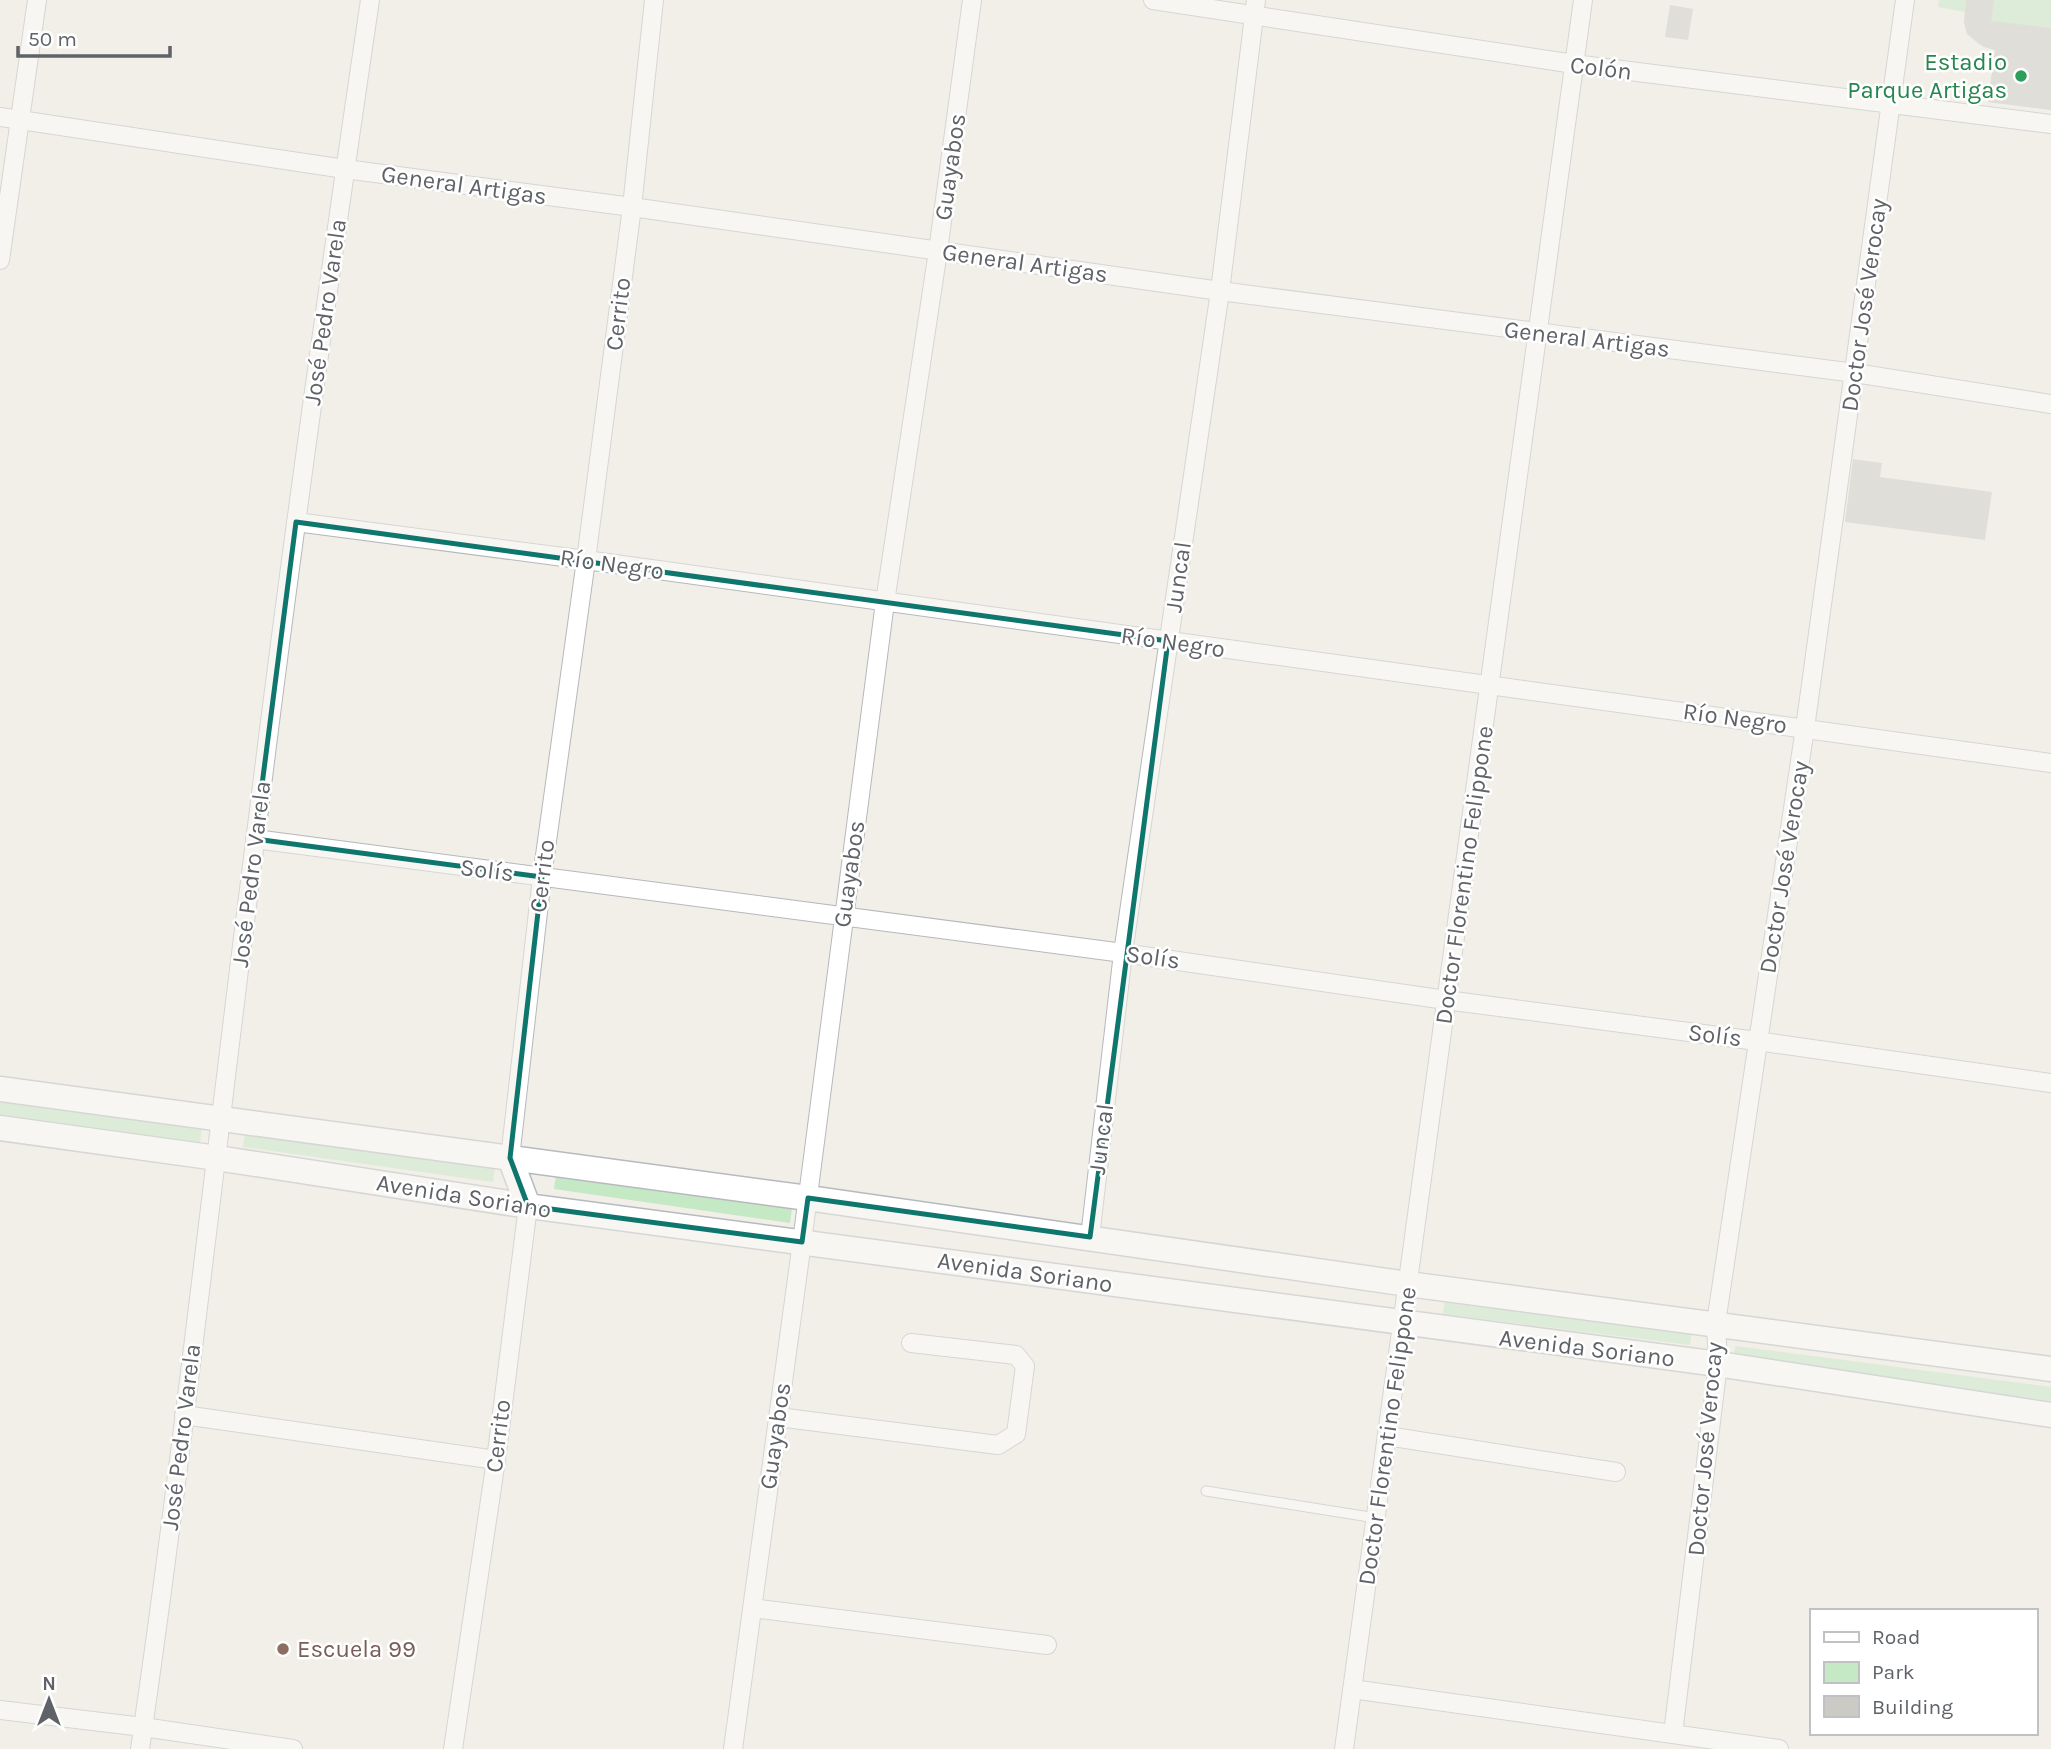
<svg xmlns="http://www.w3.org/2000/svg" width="2051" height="1749" font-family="Karla,sans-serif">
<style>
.green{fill:#c5e8c5}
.building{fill:#cccac5}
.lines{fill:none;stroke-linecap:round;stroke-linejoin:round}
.lane-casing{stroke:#b5b8bc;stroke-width:11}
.street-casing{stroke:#b5b8bc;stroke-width:20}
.secondary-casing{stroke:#b6babf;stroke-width:27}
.lane{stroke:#fff;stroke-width:9}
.street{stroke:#fff;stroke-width:18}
.secondary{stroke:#fff;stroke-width:24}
.marked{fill:none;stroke:#0f766e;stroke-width:5;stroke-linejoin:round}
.leisure-dot{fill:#2e9e5b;stroke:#fff;stroke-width:2.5}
.education-dot{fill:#8d6e63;stroke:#fff;stroke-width:2.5}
.labels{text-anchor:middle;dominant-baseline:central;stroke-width:5;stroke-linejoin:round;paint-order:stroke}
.leisure-label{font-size:24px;fill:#27864d;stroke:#fff;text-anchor:end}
.street-label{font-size:24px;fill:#5f6368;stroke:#fff}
.education-label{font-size:24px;fill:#785e54;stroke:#fff;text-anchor:start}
</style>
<rect width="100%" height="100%" fill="#f1efe8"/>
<path class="green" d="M1939,0H2051V110L1988,102L1995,50C1974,45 1963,34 1965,12L1938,7Z
M0,1099L202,1126L200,1143L0,1116Z
M245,1133L495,1167L493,1182L243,1147Z
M556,1175L792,1208L790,1223L554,1189Z
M1445,1300L1692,1331L1690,1345L1443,1314Z
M1735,1346L2051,1387V1401L1733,1359Z"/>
<path class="building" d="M1966,0H1994L1991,21L2051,28V110L1988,102L1995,50L1984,47L1967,34L1964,23Z
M1670,5L1693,9L1688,40L1665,37Z
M1853,459L1882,463L1880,477L1992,492L1985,540L1845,522Z"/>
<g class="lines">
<g class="lane-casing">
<path id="lane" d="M1206,1491L1376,1518"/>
</g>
<g class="street-casing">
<path id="street" d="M1153,0L1574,64L2051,124
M0,117L345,169L632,207L1220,291L1855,373L2051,404
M0,260L37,0
M296,522L586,560L2051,763
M255,839L1123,953L1446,1000L1757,1041L2051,1083
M510,1158L542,877L586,560L632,207L654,0
M1090,1237L1123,953L1220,291L1256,0
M184,1415L496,1460
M778,1417L998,1445L1016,1434L1025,1366L1016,1355L911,1343
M1387,1436L1616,1472
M752,1608L1047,1645
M1352,1689L1779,1749
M0,1710L143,1727L293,1749
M1673,1734L1718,1364L1716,1323L1805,728L1905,0
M140,1749C184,1445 217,1139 256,834C290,556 329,278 370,0
M453,1749L496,1460L528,1206
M733,1749L802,1242L885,602L938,251L972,0
M1344,1749L1583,0"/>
</g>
<g class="secondary-casing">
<path id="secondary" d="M0,1089L808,1198L1408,1284L2051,1369
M0,1128L217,1158L528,1206L1718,1364L2051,1415
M510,1158L528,1206"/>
</g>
<use href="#lane" class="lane"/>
<use href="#street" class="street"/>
<use href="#secondary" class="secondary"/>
</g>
<path d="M0 0H2051V1749H0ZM296,522L1168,641L1090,1237L808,1198L802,1242L528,1206L510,1158L542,877L255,839Z" fill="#f1efe8" fill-opacity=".55" fill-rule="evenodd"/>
<path class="marked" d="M296,522L1168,641L1090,1237L808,1198L802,1242L528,1206L510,1158L542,877L255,839Z"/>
<circle class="leisure-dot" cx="2021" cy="76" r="7"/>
<circle class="education-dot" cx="283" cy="1649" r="7"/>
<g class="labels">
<g class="leisure-label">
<text x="2007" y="62">Estadio<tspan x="2007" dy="28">Parque Artigas</tspan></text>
</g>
<g class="street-label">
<text transform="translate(1601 68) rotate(7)">Colón</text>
<text transform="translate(950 167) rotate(-82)">Guayabos</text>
<text transform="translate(464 185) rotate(8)">General Artigas</text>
<text transform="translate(1025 263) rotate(8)">General Artigas</text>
<text transform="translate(1864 305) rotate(-82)">Doctor José Verocay</text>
<text transform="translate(325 312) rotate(-82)">José Pedro Varela</text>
<text transform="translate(618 314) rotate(-83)">Cerrito</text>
<text transform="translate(1587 339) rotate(7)">General Artigas</text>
<text transform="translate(612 564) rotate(8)">Río Negro</text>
<text transform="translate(1178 577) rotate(-82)">Juncal</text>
<text transform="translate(1173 642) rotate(8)">Río Negro</text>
<text transform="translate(1735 718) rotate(8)">Río Negro</text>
<text transform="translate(1784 867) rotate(-81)">Doctor José Verocay</text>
<text transform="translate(487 870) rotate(7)">Solís</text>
<text transform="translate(251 874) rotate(-83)">José Pedro Varela</text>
<text transform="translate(849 874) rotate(-82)">Guayabos</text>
<text transform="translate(1464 875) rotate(-82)">Doctor Florentino Felippone</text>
<text transform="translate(542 876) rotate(-83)">Cerrito</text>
<text transform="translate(1153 957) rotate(8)">Solís</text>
<text transform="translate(1715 1035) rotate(7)">Solís</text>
<text transform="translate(1101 1139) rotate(-83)">Juncal</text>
<text transform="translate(464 1196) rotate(9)">Avenida Soriano</text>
<text transform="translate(1025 1272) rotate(8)">Avenida Soriano</text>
<text transform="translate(1587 1348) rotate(7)">Avenida Soriano</text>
<text transform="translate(498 1436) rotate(-83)">Cerrito</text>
<text transform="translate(775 1436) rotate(-82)">Guayabos</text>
<text transform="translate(1387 1436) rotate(-82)">Doctor Florentino Felippone</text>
<text transform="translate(181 1437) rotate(-83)">José Pedro Varela</text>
<text transform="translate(1705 1449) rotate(-85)">Doctor José Verocay</text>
</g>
<g class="education-label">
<text x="297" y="1649">Escuela 99</text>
</g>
</g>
<rect x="1810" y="1609" width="228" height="126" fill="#ffffff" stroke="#bfc1c3" stroke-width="2"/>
<rect x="1824" y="1632" width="35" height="10" fill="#ffffff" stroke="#bfc1c3" stroke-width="2"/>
<text x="1872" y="1644" font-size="21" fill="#5f6368">Road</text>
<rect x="1824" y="1662" width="35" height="21" fill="#c5e8c5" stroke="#bfc1c3" stroke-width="2"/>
<text x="1872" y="1679" font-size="21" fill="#5f6368">Park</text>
<rect x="1824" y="1696" width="35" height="21" fill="#cccac5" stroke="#bfc1c3" stroke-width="2"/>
<text x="1872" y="1714" font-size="21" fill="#5f6368">Building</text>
<g transform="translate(49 1700)" stroke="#ffffff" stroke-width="5" paint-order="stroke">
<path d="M0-5L12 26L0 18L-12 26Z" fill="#5f6368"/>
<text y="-10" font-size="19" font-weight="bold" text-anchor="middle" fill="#5f6368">N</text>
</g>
<path d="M18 46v10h152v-10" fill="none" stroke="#5f6368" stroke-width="3.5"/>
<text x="28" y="46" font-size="21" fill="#5f6368" stroke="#ffffff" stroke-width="5" paint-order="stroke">50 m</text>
</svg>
